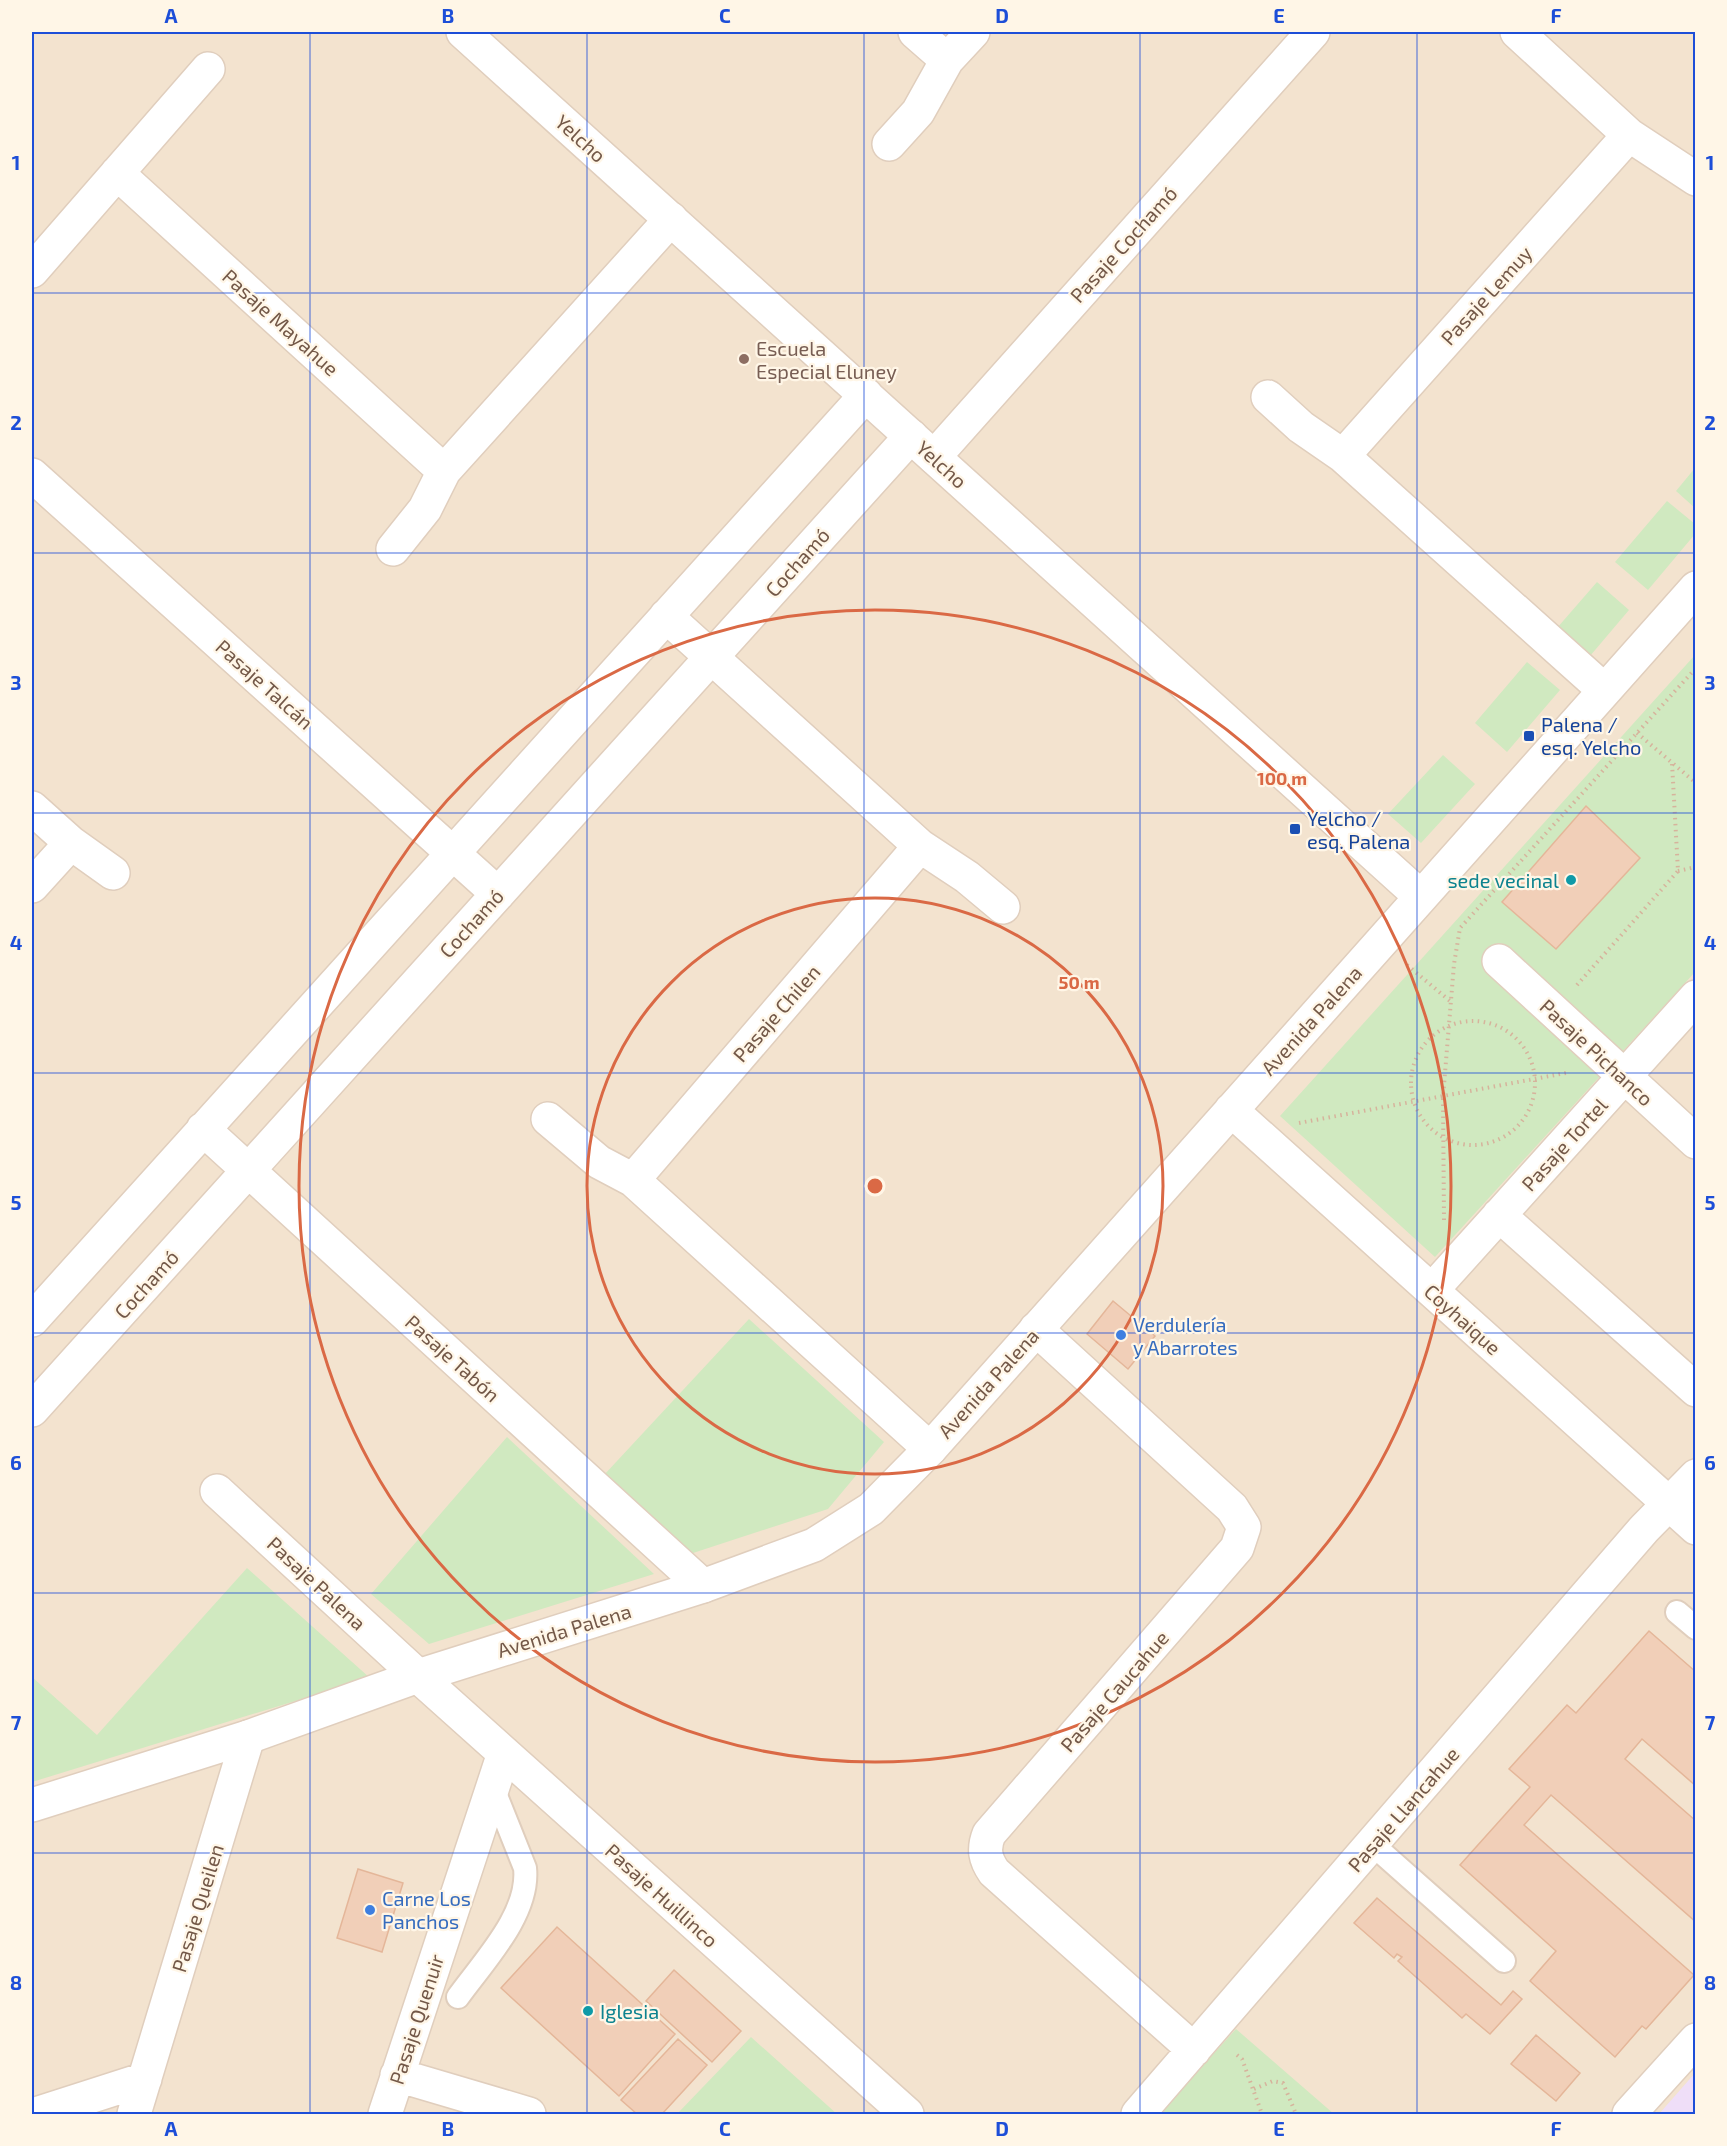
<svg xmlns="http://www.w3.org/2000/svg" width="1727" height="2146" font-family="'Exo 2',sans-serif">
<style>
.residential{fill:#f3e3cf}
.education{fill:#efdef8}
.green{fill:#d0e9c0}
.building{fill:#f1cfb8;stroke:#e4b699;stroke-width:1.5}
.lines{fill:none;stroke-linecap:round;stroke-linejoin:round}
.service-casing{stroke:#e0cebd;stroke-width:26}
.minor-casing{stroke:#e0cebd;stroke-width:36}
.tertiary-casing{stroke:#e0cebd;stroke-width:36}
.path{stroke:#d6b39c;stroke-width:4;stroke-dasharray:1.5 4.5;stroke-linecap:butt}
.service{stroke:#fff;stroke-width:22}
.minor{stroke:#fff;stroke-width:33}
.tertiary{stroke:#fff;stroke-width:33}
.grid{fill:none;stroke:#1d4ed8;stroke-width:1.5;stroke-opacity:0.55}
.ring{fill:none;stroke:#da6945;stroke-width:3}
.education-dot{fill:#8d6e63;stroke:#fff6e7;stroke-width:2}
.transit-dot{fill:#1a4fb4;stroke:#fff6e7;stroke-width:2}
.culture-dot{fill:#0f9aa8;stroke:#fff6e7;stroke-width:2}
.shop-dot{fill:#3f7fe0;stroke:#fff6e7;stroke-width:2}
.labels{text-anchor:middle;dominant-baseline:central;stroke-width:4.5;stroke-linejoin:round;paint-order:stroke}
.street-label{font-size:20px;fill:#735848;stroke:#fff6e7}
.education-label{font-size:20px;fill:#785e54;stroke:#fff6e7;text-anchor:start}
.transit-label{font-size:20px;fill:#164399;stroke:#fff6e7;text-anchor:start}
.culture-label{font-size:20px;fill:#0d838f;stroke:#fff6e7;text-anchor:end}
.shop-label{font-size:20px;fill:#366cbe;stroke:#fff6e7;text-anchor:start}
.centre{fill:#da6945;stroke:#fff6e7;stroke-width:3}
.ring-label{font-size:18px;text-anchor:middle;font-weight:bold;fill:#da6945;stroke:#fff6e7;stroke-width:4.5;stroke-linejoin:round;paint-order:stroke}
.neatline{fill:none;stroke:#1d4ed8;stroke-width:2}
.grid-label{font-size:20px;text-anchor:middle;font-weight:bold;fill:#1d4ed8}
</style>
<rect width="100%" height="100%" fill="#fcf2e1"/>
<path class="residential" d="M32,32H1695V2114H32Z"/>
<path class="education" d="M1695,2073V2114H1659Z"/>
<path class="green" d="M1695,468V508L1676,491Z
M1667,501L1695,524V534L1648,590L1615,562Z
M1597,582L1629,610L1590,656L1557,628Z
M1695,655V972L1435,1257L1280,1116Z
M1527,662L1560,690L1507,752L1475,723Z
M1443,755L1475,784L1421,843L1388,814Z
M749,1319L884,1442L828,1509L690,1554L604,1475Z
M507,1437L654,1574L429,1644L371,1594Z
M247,1568L370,1678L32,1782V1677L97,1735Z
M1236,2029L1334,2114H1159Z
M751,2037L837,2114H677Z"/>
<path class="building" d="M1586,806L1640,858L1556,949L1502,902Z
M1113,1301L1155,1336L1128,1369L1087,1334Z
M1649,1631L1696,1672V1786L1642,1739L1625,1759L1696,1821V1922L1551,1795L1524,1825L1694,1975L1646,2029L1642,2026L1615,2057L1530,1981L1556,1951L1460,1865L1530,1787L1509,1769L1567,1705L1576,1713Z
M358,1869L403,1883L382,1952L337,1938Z
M1377,1898L1501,2005L1513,1991L1522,1999L1490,2034L1466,2014L1462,2018L1398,1961L1402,1957L1397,1954L1394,1958L1354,1923Z
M557,1927L675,2034L619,2096L501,1988Z
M674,1970L741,2031L712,2062L646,2001Z
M1536,2035L1580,2073L1556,2101L1511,2064Z
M678,2039L707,2065L662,2114H637L621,2100Z"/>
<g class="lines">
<g class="service-casing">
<path id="service" d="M1677,1612L1696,1628
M1372,1844L1504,1961
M458,1997C483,1962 530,1914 525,1868L493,1788"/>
</g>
<g class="minor-casing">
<path id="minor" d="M915,32L947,60
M1517,32L1629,135L1696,179
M889,144L918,112L947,60L973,32
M117,173L444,471
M32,271L208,69
M1268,397L1301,427L1343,456L1604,690
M1343,456L1629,135
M934,457L1313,32
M32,475L498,894
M393,549L425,509L444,471L671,219
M666,616L920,846L967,877L1003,907
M32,808L71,843L113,873
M32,886L71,843
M1499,961L1696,1142
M548,1119L599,1162L633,1180L930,1449
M203,1129L703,1586
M633,1180L920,846
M1499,1215L1696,1390
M1432,1290L1696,997
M32,1320L866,395
M1036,1329L1232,1508L1244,1527L1237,1548L989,1834C983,1849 985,1859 994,1872L1194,2050
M32,1410L911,436
M217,1491L418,1676L907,2114
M397,2075L529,2114
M36,2114L145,2079
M134,2114L248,1737
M385,2114L504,1753
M1138,2114L1644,1529L1696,1476
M1629,2114L1696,2040"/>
</g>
<g class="tertiary-casing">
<path id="tertiary" d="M463,32L1420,896
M1231,1110L1696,1528
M32,1805L248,1737L418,1676L703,1586L814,1545L871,1509L930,1449L1696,588"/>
</g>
<path class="path" d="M1637,733L1696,783
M1678,871L1696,867
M1407,965L1450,1001
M1577,985L1678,871L1672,763
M1411 1083a62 62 0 1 1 124 0a62 62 0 1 1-124 0Z
M1299,1123L1566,1073
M1444,1220L1443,1097L1454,964L1460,928L1696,668
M1237,2055L1242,2059L1262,2114
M1254,2089L1273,2081L1283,2083L1296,2114"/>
<use href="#service" class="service"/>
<use href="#minor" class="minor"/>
<use href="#tertiary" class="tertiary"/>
</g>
<path class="grid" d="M310,32V2114M587,32V2114M864,32V2114M1140,32V2114M1417,32V2114M32,293H1696M32,553H1696M32,813H1696M32,1073H1696M32,1333H1696M32,1593H1696M32,1853H1696"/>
<g class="ring">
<circle cx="875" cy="1186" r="288"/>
<circle cx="875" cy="1186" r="576"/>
</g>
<circle class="education-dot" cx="744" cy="359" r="6"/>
<g class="transit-dot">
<rect x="1523" y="730" width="12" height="12" rx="3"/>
<rect x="1289" y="823" width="12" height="12" rx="3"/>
</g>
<g class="culture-dot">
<circle cx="1571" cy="880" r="6"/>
<circle cx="588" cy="2011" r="6"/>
</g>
<g class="shop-dot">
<circle cx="1121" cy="1335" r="6"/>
<circle cx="370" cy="1910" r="6"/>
</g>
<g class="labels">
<g class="street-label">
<text transform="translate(581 138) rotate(42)">Yelcho</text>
<text transform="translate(1123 244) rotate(-48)">Pasaje Cochamó</text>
<text transform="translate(1486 295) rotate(-48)">Pasaje Lemuy</text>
<text transform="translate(281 322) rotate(42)">Pasaje Mayahue</text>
<text transform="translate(942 464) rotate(42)">Yelcho</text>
<text transform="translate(797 562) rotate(-48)">Cochamó</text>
<text transform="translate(265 684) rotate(42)">Pasaje Talcán</text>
<text transform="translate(471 923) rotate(-48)">Cochamó</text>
<text transform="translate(776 1013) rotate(-49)">Pasaje Chilen</text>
<text transform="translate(1311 1020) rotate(-48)">Avenida Palena</text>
<text transform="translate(1597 1052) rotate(43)">Pasaje Pichanco</text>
<text transform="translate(1564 1144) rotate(-48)">Pasaje Tortel</text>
<text transform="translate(146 1284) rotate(-48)">Cochamó</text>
<text transform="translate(1463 1319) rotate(42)">Coyhaique</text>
<text transform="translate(453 1358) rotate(42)">Pasaje Tabón</text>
<text transform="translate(988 1383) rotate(-48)">Avenida Palena</text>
<text transform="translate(317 1583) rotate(43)">Pasaje Palena</text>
<text transform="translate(564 1630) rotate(-17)">Avenida Palena</text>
<text transform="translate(1114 1691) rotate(-49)">Pasaje Caucahue</text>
<text transform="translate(1403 1809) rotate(-49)">Pasaje Llancahue</text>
<text transform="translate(662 1895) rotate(42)">Pasaje Huillinco</text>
<text transform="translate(197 1908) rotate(-73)">Pasaje Queilen</text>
<text transform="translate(416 2019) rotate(-72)">Pasaje Quenuir</text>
</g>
<g class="education-label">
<text x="756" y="348">Escuela<tspan x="756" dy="23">Especial Eluney</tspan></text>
</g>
<g class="transit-label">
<text x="1541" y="724">Palena /<tspan x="1541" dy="23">esq. Yelcho</tspan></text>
<text x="1307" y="818">Yelcho /<tspan x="1307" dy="23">esq. Palena</tspan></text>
</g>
<g class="culture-label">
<text x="1559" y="880">sede vecinal</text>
<text x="600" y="2011" text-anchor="start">Iglesia</text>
</g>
<g class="shop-label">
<text x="1133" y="1324">Verdulería<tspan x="1133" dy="23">y Abarrotes</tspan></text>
<text x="382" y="1898">Carne Los<tspan x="382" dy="23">Panchos</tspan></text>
</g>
</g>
<circle cx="875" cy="1186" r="9" class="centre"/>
<g class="ring-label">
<text x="1282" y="785">100 m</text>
<text x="1079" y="989">50 m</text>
</g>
<rect width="1727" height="2146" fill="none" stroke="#fff6e7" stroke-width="66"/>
<rect x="33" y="33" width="1661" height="2080" class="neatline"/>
<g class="grid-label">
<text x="171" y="23">A</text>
<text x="448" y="23">B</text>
<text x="725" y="23">C</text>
<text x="1002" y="23">D</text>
<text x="1279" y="23">E</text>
<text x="1556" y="23">F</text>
<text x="16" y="170">1</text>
<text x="1710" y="170">1</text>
<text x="16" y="430">2</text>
<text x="1710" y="430">2</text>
<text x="16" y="690">3</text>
<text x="1710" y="690">3</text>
<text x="16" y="950">4</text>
<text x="1710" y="950">4</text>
<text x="16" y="1210">5</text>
<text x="1710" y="1210">5</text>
<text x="16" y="1470">6</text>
<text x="1710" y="1470">6</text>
<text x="16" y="1730">7</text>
<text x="1710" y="1730">7</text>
<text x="16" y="1990">8</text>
<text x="1710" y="1990">8</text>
<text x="171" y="2136">A</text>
<text x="448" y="2136">B</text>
<text x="725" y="2136">C</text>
<text x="1002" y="2136">D</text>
<text x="1279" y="2136">E</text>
<text x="1556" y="2136">F</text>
</g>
</svg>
